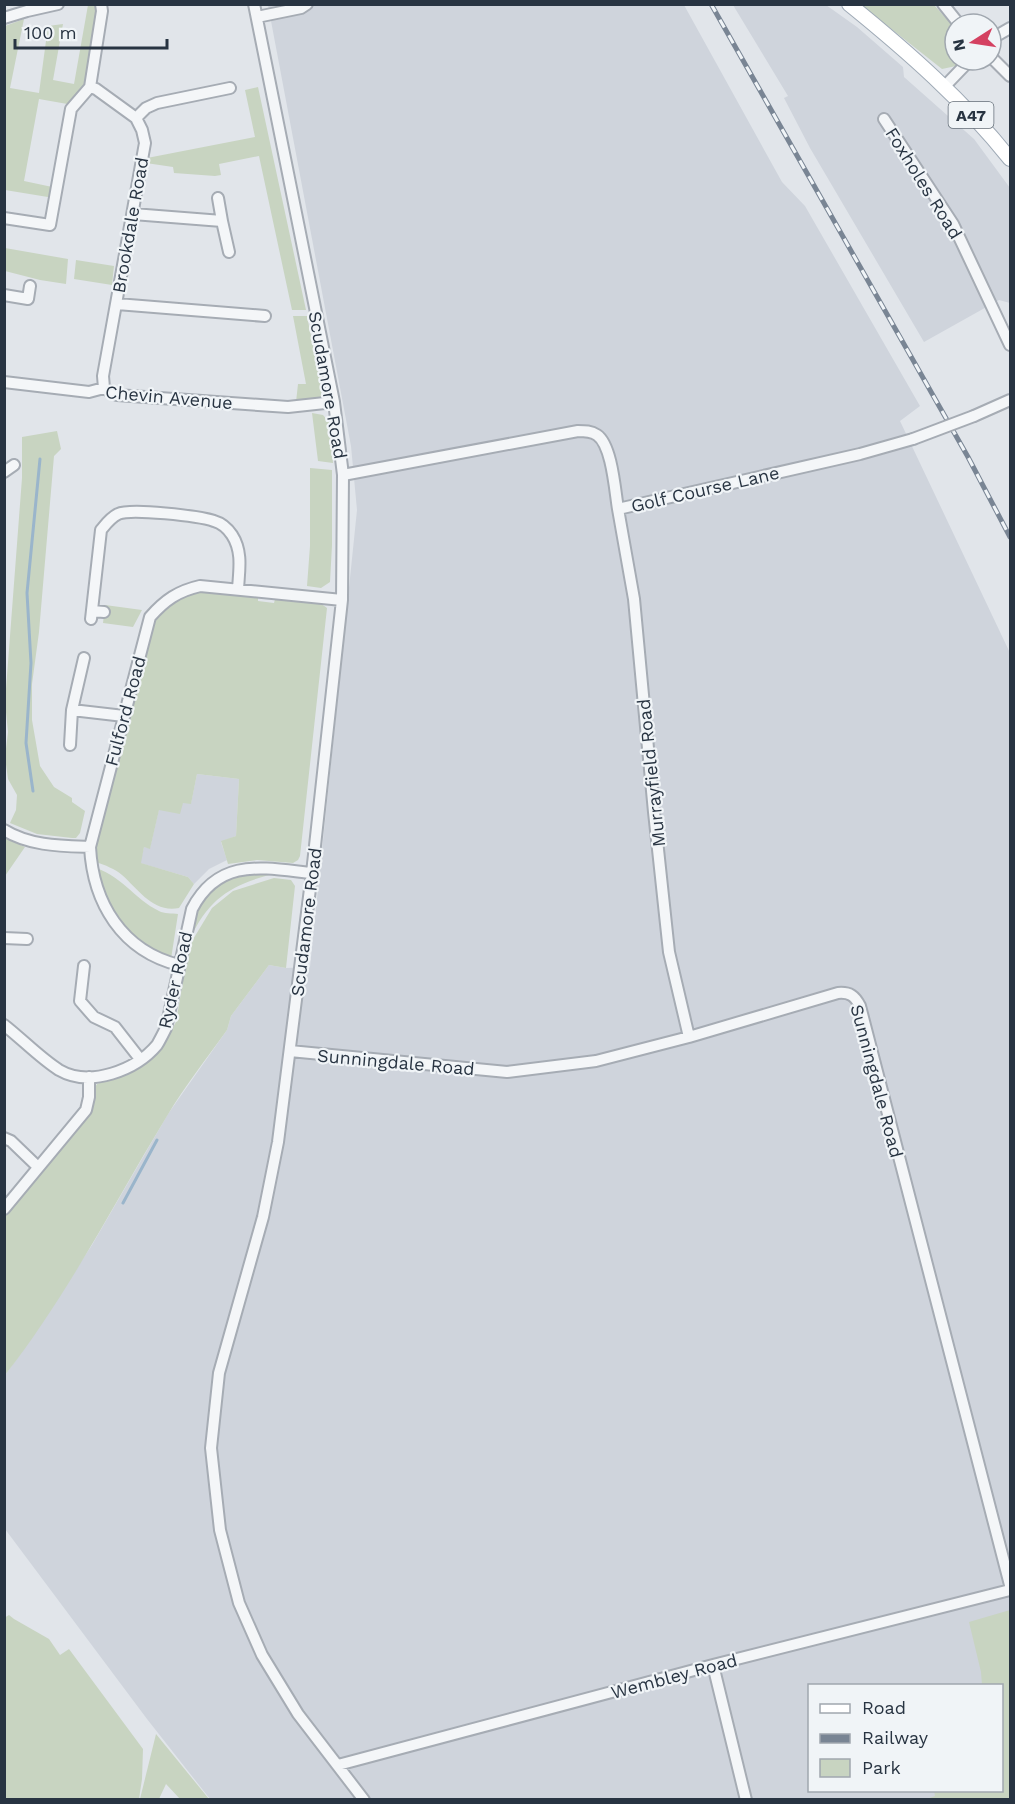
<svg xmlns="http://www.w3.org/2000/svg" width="1015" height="1804" font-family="'Work Sans',sans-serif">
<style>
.built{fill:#cfd4dc;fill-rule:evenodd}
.green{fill:#c8d4c1}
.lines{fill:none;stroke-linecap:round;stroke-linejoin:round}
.stream{stroke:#9ab5cb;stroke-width:3}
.minor-casing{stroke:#a6acb4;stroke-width:14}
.major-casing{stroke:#9faab6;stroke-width:16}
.minor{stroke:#f4f6f8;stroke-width:10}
.major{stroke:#fff;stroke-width:14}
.rail-casing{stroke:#798594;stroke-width:5}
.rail{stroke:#f0f4f7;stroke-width:3;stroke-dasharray:9;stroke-linecap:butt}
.minor-bridge-casing{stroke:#a6acb4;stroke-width:14;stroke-linecap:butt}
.minor-bridge{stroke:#f4f6f8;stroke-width:10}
.labels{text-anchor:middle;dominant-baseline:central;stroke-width:4.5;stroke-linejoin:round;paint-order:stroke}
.shield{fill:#f0f4f7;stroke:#646e78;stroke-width:1.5}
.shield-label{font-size:16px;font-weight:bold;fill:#283442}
.street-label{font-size:18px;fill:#283442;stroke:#f0f4f7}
</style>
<rect width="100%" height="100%" fill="#e1e5ea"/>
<path class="built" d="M268,5H684L782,182L805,206L920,406L900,421L1010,653V1799H210L147,1719L5,1529V1375L16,1360L92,1245L168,1114L227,1030L231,1016L269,965L286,968L310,967L357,510L351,446ZM810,1686H1002V1790H810Z
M733,5H826L857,27L903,67L904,77L974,139L1010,188V303L999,300L924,342L810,148L784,98L788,96Z
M197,774L239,779L236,836L221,842L227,860L209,869L194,884L188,877L140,863L144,847L150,848L159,809L183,803H191Z"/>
<path class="green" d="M88,5H101L90,87L73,105L39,99L24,181L57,188L54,198L5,190V26L24,19L10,88L39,93L48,26L63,24L53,80L74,84Z
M861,5H934L955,28V60H961L956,66L942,69Z
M258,87L306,310H292L259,156L219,164L221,175L215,176L174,173L173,167L146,163L147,158L255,137L245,90Z
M5,248L68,259L66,284L40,280L5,271Z
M76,260L114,266L112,285L74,279Z
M293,316H307L322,391L320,399L296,402L298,384H306Z
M312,413L323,415L329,422L333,463L318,461Z
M57,431L61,449L54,456L39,632L32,684V720L40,766L54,787L72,798V802L85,811L80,833L76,838H72L37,834L10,823L16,810L17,795L8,779L5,757L8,732L5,702L22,478V437Z
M310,468L332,470V545L330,582L321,588L307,586L310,546Z
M204,592L258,597V601L274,603L275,599C290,600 316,598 327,608L300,856L298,860L293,863L257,860L228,864L221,841L236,836L239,779L197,774L191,804L183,803L180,814L159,810L150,849L144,847L141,863L188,877L194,884L179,908C153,913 139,890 122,875C115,869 105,865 96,862L94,848L151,624C165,606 181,595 204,592Z
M105,605L142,610L133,627L103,623Z
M5,838L25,847L5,876Z
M91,867C120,873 134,899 159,911C164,914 172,913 178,914L171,959L160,960L112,920Z
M247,874L269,875C229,886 208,900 190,939C198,901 207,884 247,874Z
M274,878L291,880L295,886L286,968L269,965L231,1016L227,1030C207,1058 185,1086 167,1116C114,1203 68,1295 5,1375V1214L89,1114L93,1091L97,1084L136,1069L146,1061L167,1038L176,1022L189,946L212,908L233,891Z
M1010,1610V1799H927L935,1796L934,1791L1002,1790V1686L982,1685L981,1672L969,1622Z
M9,1615L14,1619L49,1639L60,1655L69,1649L143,1749L142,1779L139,1799H5L4,1618Z
M156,1734L209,1799H180L166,1784L159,1799H140Z"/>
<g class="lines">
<path class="stream" d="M33,791L26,743L31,663L27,593L40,459
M123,1203L157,1140"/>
<g class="minor-casing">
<path id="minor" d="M254,4L334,402L343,475L342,600L312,873L278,1142L263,1217L219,1373L211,1448L220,1530L239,1603L262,1655L298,1714L364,1800
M943,4L959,24
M257,17L301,8L307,4
M4,18L27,11L58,4
M991,39L1010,28
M991,57L1010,76
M90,87L96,89L136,118L142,130L145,143L103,376L104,388
M944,87L970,60
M136,118L146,108L157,103L230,88
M884,119L953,224L1010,345
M218,198L222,221
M133,214L222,221L229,252
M4,218L50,225L71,109L90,87L102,11L101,4
M4,295L28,299L30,286
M117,304L265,316
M4,382L89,392L104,388L117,395L288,407L334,402
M974,416L1010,400
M4,472L14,465
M343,475L578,431C585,431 591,431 597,435C612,445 615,491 618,509L860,454L913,439
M618,509L634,599L654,812L669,952L689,1037
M92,611L104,612
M91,619L101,530C106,524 110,518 118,514C131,508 199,516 214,521C221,523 228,529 232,535C243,552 239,571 238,589
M72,710L124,716
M70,745L72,710L84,658
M4,830C30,846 61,846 90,847
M4,938L27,939
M179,965C122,951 93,903 90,847L150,617C165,600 178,591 200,586L342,600
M84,966L80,1001L94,1017L115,1027L140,1059
M4,1025C22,1039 40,1058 59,1070C90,1088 136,1070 157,1045C160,1040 163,1034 166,1028L192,909C219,857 263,868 312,873
M290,1051L507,1072L596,1061L689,1037L838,993C850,992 855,996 860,1006L1010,1585
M4,1138L11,1141L38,1167
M4,1209L86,1110L89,1097V1077
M713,1665L746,1800
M338,1765L713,1665L1010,1590"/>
</g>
<g class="major-casing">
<path id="major" d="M849,4C907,51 964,101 1010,159"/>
</g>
<use href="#minor" class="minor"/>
<use href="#major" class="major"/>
<g class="rail-casing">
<path id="rail" d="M711,4L968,457L1010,537"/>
</g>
<use href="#rail" class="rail"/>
<g class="minor-bridge-casing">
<path id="minor-bridge" d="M913,439L974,416"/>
</g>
<use href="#minor-bridge" class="minor-bridge"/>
</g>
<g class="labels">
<rect class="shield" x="948.5" y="102" width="45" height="26" rx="4.5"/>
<g class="shield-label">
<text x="971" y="115">A47</text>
</g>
<g class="street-label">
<text transform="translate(924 183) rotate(58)">Foxholes Road</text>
<text transform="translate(130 225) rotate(-80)">Brookdale Road</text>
<text transform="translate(328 385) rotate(80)">Scudamore Road</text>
<text transform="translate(169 397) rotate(5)">Chevin Avenue</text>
<text transform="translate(705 489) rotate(-13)">Golf Course Lane</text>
<text transform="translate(125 711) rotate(-75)">Fulford Road</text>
<text transform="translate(651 773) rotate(-96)">Murrayfield Road</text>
<text transform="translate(306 922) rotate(-83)">Scudamore Road</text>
<text transform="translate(175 980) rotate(-77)">Ryder Road</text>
<text transform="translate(396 1062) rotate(5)">Sunningdale Road</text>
<text transform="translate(877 1081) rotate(75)">Sunningdale Road</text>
<text transform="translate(674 1676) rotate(-15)">Wembley Road</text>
</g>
</g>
<rect width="1015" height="1804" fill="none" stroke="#283442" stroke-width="12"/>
<rect x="808" y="1684" width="195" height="108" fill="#f0f4f7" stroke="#a0a7af" stroke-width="1.5"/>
<rect x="820" y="1704" width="30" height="9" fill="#ffffff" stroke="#a0a7af" stroke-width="1.5"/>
<text x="862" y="1714" font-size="18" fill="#283442">Road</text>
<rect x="820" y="1734" width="30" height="9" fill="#798594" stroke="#a0a7af" stroke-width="1.5"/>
<text x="862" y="1744" font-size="18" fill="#283442">Railway</text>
<rect x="820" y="1759" width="30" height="18" fill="#c8d4c1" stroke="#a0a7af" stroke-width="1.5"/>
<text x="862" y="1774" font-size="18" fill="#283442">Park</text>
<g transform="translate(973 42) rotate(258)"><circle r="28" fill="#f0f4f7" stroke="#a0a7af" stroke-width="1.5"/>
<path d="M0-4.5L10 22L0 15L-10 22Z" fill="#d44161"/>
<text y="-9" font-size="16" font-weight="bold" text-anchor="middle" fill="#283442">N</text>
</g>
<path d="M15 39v9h152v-9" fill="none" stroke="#283442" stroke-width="3"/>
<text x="24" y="39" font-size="18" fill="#283442" stroke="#f0f4f7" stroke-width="4.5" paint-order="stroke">100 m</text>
</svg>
